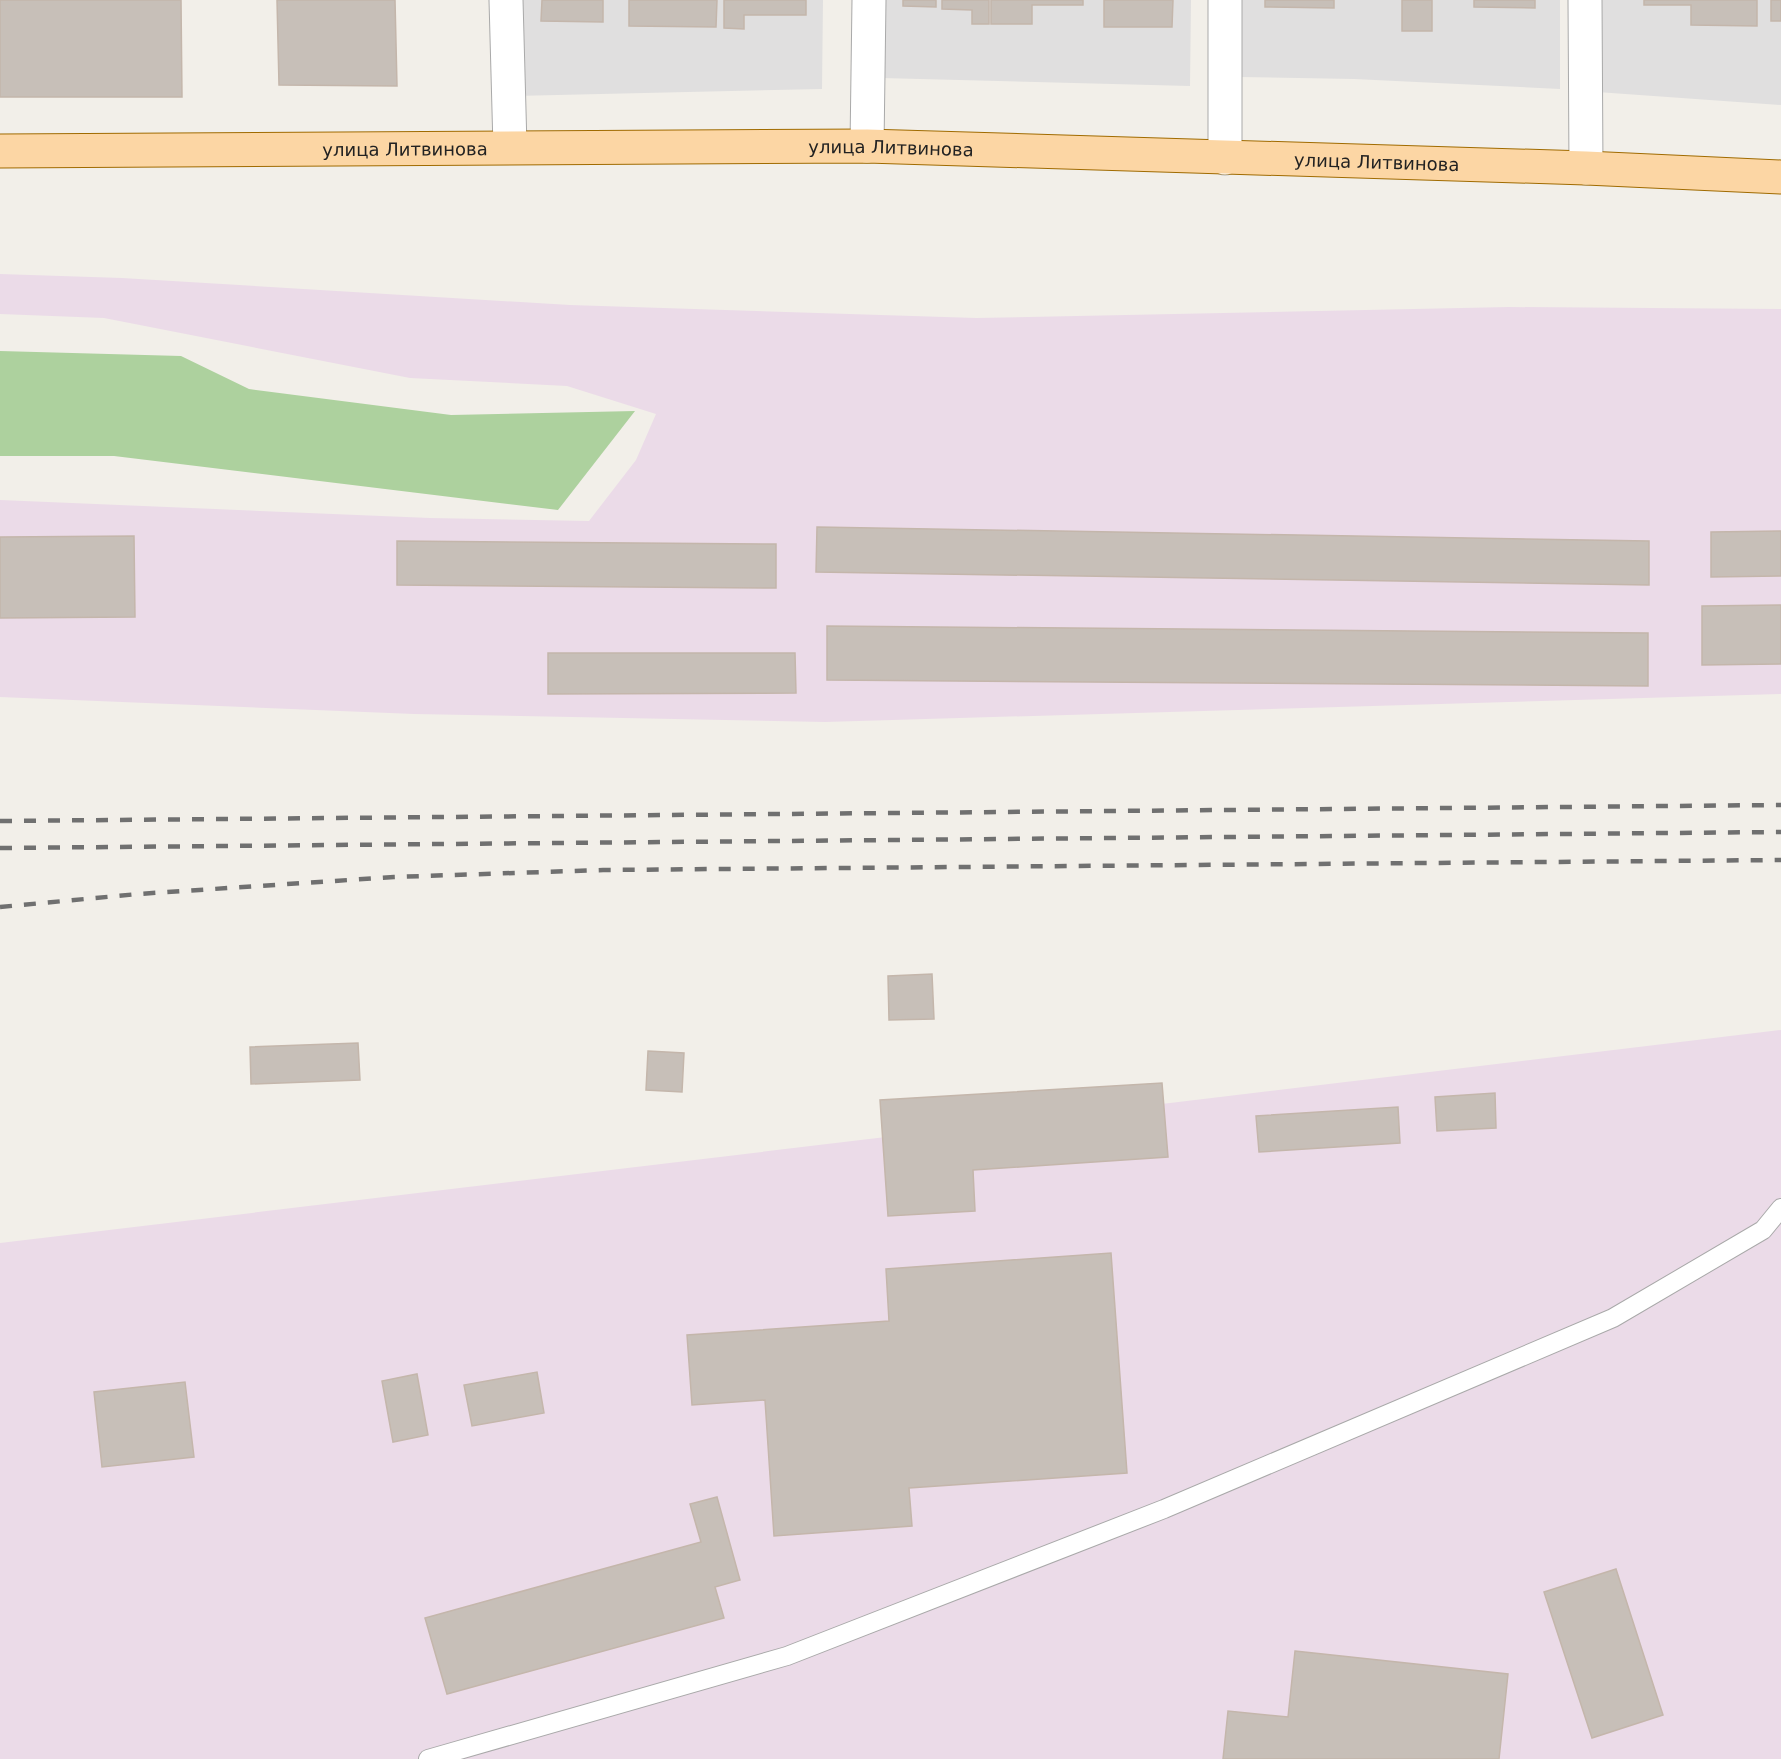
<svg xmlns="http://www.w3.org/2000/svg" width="1781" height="1759" font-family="'DejaVu Sans',sans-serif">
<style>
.residential{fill:#e0dfdf}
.industrial{fill:#ebdbe8}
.forest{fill:#add19e}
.building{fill:#c7bfb8;stroke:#c4b6ab;stroke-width:1.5}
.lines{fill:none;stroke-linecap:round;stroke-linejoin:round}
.service-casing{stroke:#a9a9a9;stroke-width:20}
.minor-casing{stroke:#a9a9a9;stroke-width:35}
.primary-casing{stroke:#a06b00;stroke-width:35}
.service{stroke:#fff;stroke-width:18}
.minor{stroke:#fff;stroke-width:33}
.primary{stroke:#fcd6a4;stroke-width:33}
.rail{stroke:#707070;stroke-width:4.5;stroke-dasharray:12 12;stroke-linecap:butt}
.labels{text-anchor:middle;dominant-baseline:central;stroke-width:4.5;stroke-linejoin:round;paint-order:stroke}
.street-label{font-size:18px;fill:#222;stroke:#fff}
</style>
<rect width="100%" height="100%" fill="#f2efe9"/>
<path class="residential" d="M513,0H823L822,89L514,96Z
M880,0H1191L1190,86L881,78Z
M1240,0H1560V89L1354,79L1240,77Z
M1596,0H1781V105L1597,92Z"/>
<path class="industrial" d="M0,274L122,278L570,305L976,318L1509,307L1781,309V694L825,722L414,714L0,697V500L430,518L589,521L636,460L656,414L567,386L410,378L104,318L0,314Z
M1781,1030V1759H0V1243Z"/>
<path class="forest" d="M0,351L181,356L249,389L451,415L635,411L558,510L114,456H0Z"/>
<path class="building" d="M0,0H181L182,97H0Z
M277,0H395L397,86L279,85Z
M542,0H603V22L541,21Z
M629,0H717L716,27L629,26Z
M724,0H806V15H744V29L724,28Z
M903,0H936V7L903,6Z
M942,0H989V24H972V10L942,9Z
M991,0H1083V5H1032V24H991Z
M1104,0H1173L1172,27H1104Z
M1265,0H1334V8L1265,7Z
M1402,0H1432V31H1402Z
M1474,0H1535V8L1474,7Z
M1644,0H1757V26L1691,25V5H1644Z
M1771,0H1781V21H1771Z
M817,527L1649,541V585L816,572Z
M1781,531V576L1711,577V532Z
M134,536L135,617L0,618V537Z
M397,541L776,544V588L397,585Z
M1781,605V664L1702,665V606Z
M827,626L1648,633V686L827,680Z
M548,653H795L796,693L548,694Z
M932,974L934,1019L889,1020L888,976Z
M358,1043L360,1080L251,1084L250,1047Z
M648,1051L684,1053L682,1092L646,1090Z
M1162,1083L1168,1157L973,1170L975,1211L888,1216L880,1100Z
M1495,1093L1496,1128L1437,1131L1435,1097Z
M1398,1107L1400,1143L1259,1152L1256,1116Z
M1111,1253L1127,1473L909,1488L912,1526L774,1536L765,1400L692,1405L687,1335L889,1321L886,1269Z
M537,1372L544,1413L472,1426L464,1385Z
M417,1374L428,1435L393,1442L382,1381Z
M185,1382L194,1457L102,1467L94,1392Z
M717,1497L740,1580L715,1587L724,1618L447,1694L425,1618L701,1542L690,1504Z
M1616,1569L1663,1715L1592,1738L1544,1592Z
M1295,1651L1508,1674L1499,1759H1223L1228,1711L1288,1717Z"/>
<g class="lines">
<g class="service-casing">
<path id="service" d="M428,1759L787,1656L1164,1509L1613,1318L1763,1230L1781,1208"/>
</g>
<g class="minor-casing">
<path id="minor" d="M506,0L510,147
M1225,0V158
M1585,0L1586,168
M867,146L869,0"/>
</g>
<g class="primary-casing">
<g id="primary">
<path id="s1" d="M0,151L867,146L1586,168L1781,177"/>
</g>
</g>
<use href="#service" class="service"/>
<use href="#minor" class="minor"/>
<use href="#primary" class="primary"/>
<path class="rail" d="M0,821L1781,805
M0,848L1781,832
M0,907L138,894L394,877L603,870L1781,860"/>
</g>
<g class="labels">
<g class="street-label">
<text stroke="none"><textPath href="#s1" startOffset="405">улица Литвинова</textPath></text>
<text stroke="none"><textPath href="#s1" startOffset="891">улица Литвинова</textPath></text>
<text stroke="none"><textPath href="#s1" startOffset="1377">улица Литвинова</textPath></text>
</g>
</g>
</svg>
